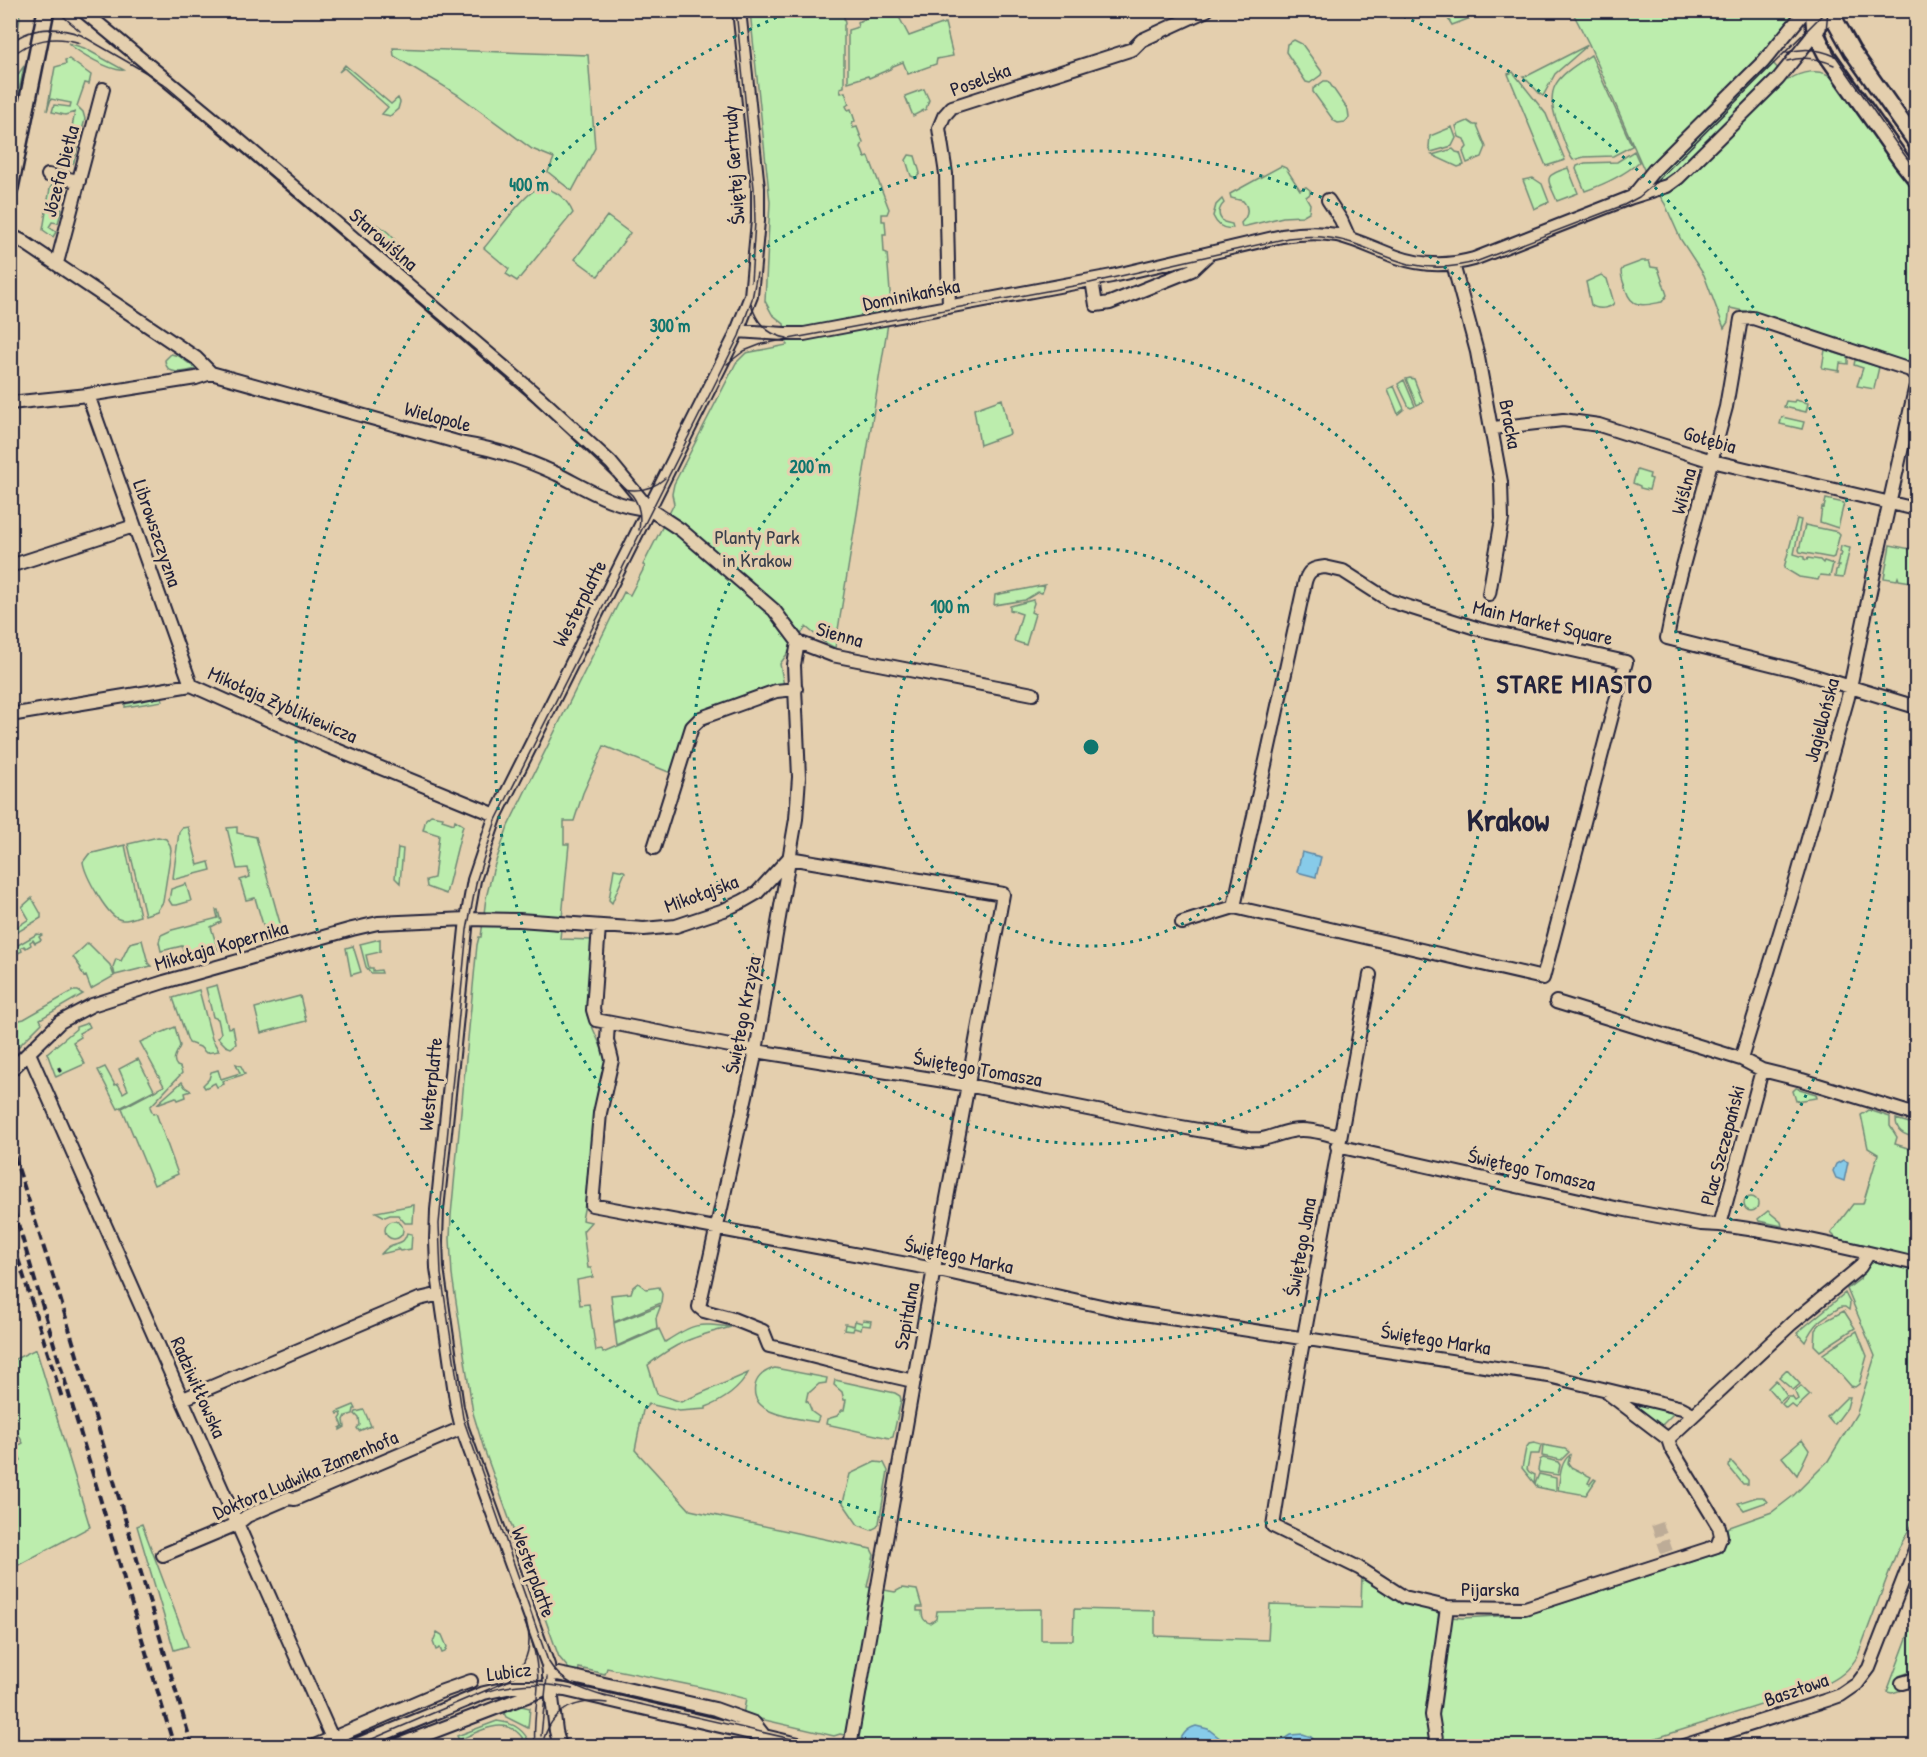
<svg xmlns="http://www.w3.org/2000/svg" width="1927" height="1757" font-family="'Patrick Hand',sans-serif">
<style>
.green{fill:#bcedad;stroke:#6f8874;stroke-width:1.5}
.water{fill:#87cbe9;stroke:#5f87a3;stroke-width:1.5}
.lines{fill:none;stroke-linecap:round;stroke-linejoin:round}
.minor-tunnel{stroke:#bdac97;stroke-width:12;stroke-dasharray:12 6;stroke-linecap:butt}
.minor-casing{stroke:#22223b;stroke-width:16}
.tertiary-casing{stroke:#22223b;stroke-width:20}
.minor{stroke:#e4cfae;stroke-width:12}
.tertiary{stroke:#e4cfae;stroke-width:15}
.tram{stroke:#22223b;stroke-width:1.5}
.rail{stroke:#22223b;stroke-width:4;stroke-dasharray:9 4.5;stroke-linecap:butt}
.ring{fill:none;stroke:#0f766e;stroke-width:3;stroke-dasharray:3 6}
.labels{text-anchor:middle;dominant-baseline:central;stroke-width:6;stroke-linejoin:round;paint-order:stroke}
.street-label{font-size:20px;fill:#22223b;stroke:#e4cfae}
.park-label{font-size:20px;fill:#39404c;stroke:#e4cfae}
.district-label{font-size:26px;font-weight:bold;letter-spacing:1.5px;fill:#22223b;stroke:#e4cfae}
.town-label{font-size:32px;font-weight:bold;fill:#22223b;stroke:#e4cfae}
.centre{fill:#0f766e;stroke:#e4cfae;stroke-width:3}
.ring-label{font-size:18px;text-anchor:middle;font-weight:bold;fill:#0f766e;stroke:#e4cfae;stroke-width:6;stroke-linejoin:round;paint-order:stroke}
</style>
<rect width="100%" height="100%" fill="#e4cfae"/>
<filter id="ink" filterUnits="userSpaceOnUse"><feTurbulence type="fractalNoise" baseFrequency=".0167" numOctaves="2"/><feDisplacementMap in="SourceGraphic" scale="12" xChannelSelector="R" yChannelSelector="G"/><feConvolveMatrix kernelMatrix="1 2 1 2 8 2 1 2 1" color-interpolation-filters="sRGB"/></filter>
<g filter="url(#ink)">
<path class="green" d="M14,11H18L20,17L17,35L11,39V25Z
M750,11H843L845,24L844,25V87L840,88L841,93L845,92L849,104L846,106L848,110L851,109L855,121L852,122L853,128L857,127L863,143L861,147L865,158L869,157L889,209L887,214H882V221H885L886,234H883L884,252L887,253L891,305L835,648L824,642L806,627L780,664L784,686L688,727L671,773L604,746L583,793L574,821H564V844H569L560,939L594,940L587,1015L606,1058L598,1090L593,1119L586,1199L582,1220L591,1222L583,1231L588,1268H591L593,1277L577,1280L580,1305L589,1304L596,1351L602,1350L603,1353L659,1329L665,1342C694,1323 697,1323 731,1327C696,1336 676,1342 648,1365L657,1394L681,1402L748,1373C740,1389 723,1401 706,1407V1409L679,1411L649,1404L643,1410L635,1450L690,1510L871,1549L874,1555L867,1587L895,1592L902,1588L917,1590L922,1607H917V1611H922C922,1617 923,1621 930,1623L936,1619L937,1611L1041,1609V1640H1073L1074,1609L1155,1611V1636L1268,1640L1270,1604L1361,1607L1362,1574L1434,1608L1440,1616L1462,1618L1515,1615L1538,1611L1722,1552L1728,1536L1727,1528L1772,1512L1793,1496L1828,1461L1857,1413L1875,1356L1847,1289L1860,1279L1868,1245L1837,1239L1831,1233L1853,1204H1863L1878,1154L1868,1148L1861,1115L1869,1110L1890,1117V1126L1897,1137L1895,1144L1914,1150L1916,1145V1514L1912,1525L1897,1551L1858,1655C1850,1670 1839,1678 1824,1685L1631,1746H880L866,1743L863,1739L840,1734L834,1736L743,1715L746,1699L700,1687L607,1668L605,1674L579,1668L578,1673L569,1669L559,1657L484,1449L473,1413L452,1275L450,1239L451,1215L477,945L479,937H481L486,898L493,870L508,826L624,592L630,595L645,566L643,565L674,504L672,494L674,484L736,363L746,353L787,345L784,324L772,314L765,301L770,202Z
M1443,11H1489L1452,25Z
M1572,11H1799L1764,53L1788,80C1800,72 1820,67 1833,78C1835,80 1837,83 1840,85L1916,187V368L1749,310L1748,312L1730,308L1728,322L1724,328L1704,275L1681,240L1665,204L1645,172L1589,44Z
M893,12L899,17L909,36L945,23L953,56L937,59L936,64L908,74L903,62L893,66L890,69L869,78L868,76L848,82V30L858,27L857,22L882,13L883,16Z
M1294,40L1302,44L1322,72L1321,75L1310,83L1306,82L1286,52L1287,44Z
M68,43L84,48L124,70C111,72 78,52 68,43Z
M1588,45L1555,74L1543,96L1540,94L1523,76L1529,75Z
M393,48L588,55L595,148L572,191L548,172L554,158L532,149L457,94L394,56Z
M1591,55L1632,146L1613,156L1584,157L1573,160C1567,152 1564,140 1560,130C1542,86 1556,78 1591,55Z
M69,59L91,75L89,84L85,83L77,106L83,112L85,119L74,162L71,166L65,168L60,165V158L66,156L75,112L65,115L52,112L54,105L70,107L71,103L51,99L47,111L55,67L66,64L65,60Z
M345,65L391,104L398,98L400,102L398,109L390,116L382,114L388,107L344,68L339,72Z
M24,66L11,132V84Z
M1513,72L1546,114L1565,160L1546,166L1508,74Z
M1324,81H1328L1348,110L1349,118L1345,122L1338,123L1334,121L1313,92V89Z
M924,89L929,100L926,109L913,116L905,96Z
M1468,121L1474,125H1477L1486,147L1482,157L1467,163L1463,152L1467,147L1464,139L1459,137L1456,126Z
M1452,127L1456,138L1452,146L1431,152L1429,147L1430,136Z
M1453,149L1456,152L1460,153L1464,165L1458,167L1432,155Z
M1634,151L1639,162C1623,176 1605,184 1585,191L1576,169L1577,166L1585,163L1617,162Z
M909,155L915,156L920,173L916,178L911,176L906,160Z
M1281,166L1286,168L1300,190L1306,187L1310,190V194L1306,197L1310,204L1309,212L1302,216L1283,217L1242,227L1241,223C1248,216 1250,209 1243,201L1231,198L1230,194Z
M1568,168L1578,193L1557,201C1548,179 1541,176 1568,168Z
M1533,178L1542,184L1549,202L1534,209L1523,180Z
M58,183L63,184L66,187L67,193L58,191L55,207L62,209L58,223L52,222L49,227L56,232L53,237L43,230L50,188L53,184Z
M540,187C555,189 567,199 573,213L517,281L506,274L509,269L484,248C497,233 524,193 540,187Z
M1222,199L1224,203C1218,209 1217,216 1224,222L1232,224L1233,228C1223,230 1217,225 1213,216L1216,205Z
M607,216L630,233L598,276L575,259Z
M363,221C379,222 395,235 400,250L397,256L360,224Z
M1642,261H1649L1651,267L1658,268L1667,295L1662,302C1646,305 1632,310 1626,290C1624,284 1621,278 1621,271L1623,268Z
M1601,275L1607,279L1614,303C1610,309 1597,310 1591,305L1586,282Z
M1825,350L1848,357V364L1840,363L1839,371L1822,368Z
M171,354L179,356L196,369C185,372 166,377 165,360Z
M1855,360L1879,367L1874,389L1857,386L1863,368L1854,365Z
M1410,378L1414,379L1423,402L1417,405L1406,379Z
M1404,380L1415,406L1411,408L1409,407L1398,384Z
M1394,386L1404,409L1398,414L1388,389Z
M1002,399L1010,434L980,445L974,409Z
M1795,400L1808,403L1806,412L1784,407L1786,401L1794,402Z
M1782,417L1804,422L1802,429L1780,424Z
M1637,470L1650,474L1649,478L1652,479L1649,490L1640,488V486L1633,483Z
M1826,499L1844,503L1838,528L1820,522L1822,507L1824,508Z
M1797,519L1801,520L1794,554L1804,557V559L1807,560L1808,558L1820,560L1823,563L1824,561L1833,564L1830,576L1820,575L1818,580L1799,577L1784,568Z
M1805,525L1838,532L1840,534L1834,557L1832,558L1800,552L1799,550Z
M1890,545L1916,550V584L1913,583V580L1911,582L1899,580L1898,577L1897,580L1884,578Z
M1841,546L1850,548L1843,578L1835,577L1836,570L1838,569L1839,566H1837L1839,556H1841L1842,553L1840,552Z
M1045,585L1042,593L1038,592L1025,600L994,605L995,595Z
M1033,600L1034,603L1031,612L1035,614L1026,645L1014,641L1022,614L1010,610V606Z
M162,697L163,701L125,707V704Z
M431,815L443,817L442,820L454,824L455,820L463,825L446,894L427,887L426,880L434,878L439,835L423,830L426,819Z
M188,827L198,865L209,862L211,870L176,879L173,878L179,832L182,828Z
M237,827V833L256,837L283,934L267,938L255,898L246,900L240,880L250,877L248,868L237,869L227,828Z
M158,837L166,839L170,845L171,850L163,902L157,911L145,915L128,844Z
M125,845L140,916C135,917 128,921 122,920C108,919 85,875 83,862L89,854Z
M398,848L403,849L400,883L395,878Z
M614,869L624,871L625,872L612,903L609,900Z
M186,884L191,901L177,905H172L169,900L171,889Z
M32,898L41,914V918L11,936V931L29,919L22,907Z
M216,910H218L221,922L211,927L218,950L185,958L182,946L161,951L159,942L161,935L172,930L218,918Z
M37,934L42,935L39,937L41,940L35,943L33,940L30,942L31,945L26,948L24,946L21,948L22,951L16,954L14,951L11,953L12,957L11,958V949Z
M380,939V952L366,955L369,968H373V971L381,970L382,973H371L366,967L360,944Z
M142,940L148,963L151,966L115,975L113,967L116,959L121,961L130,943Z
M88,943L110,965L114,976L91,989L86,976L84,977L80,969L81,968L73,957Z
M353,946L361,972L351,975L346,948Z
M217,985L228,1028L233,1027L236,1044L231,1048L226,1046L218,1038L221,1033L218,1019L213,1017L206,988Z
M199,990L212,1039L219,1051L206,1053L200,1047L189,1043L187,1038L173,998Z
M73,991H78L83,994L40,1019L42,1023L11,1054V1022L24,1019Z
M300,996L306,1021L261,1033L255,1008Z
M88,1023L90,1027L79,1033L81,1037L73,1042L85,1064L56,1077L47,1053L76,1029V1027Z
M175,1027L180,1046C177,1053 171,1059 177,1066L180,1067L182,1073L150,1107L153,1114L156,1113L178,1174L154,1185L122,1108L164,1086L140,1042Z
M138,1059L154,1090L118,1109L98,1070L105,1067L115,1085L118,1084L123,1093L128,1090L119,1069Z
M236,1064L241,1066L245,1074L223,1081L224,1084L217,1087L215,1083L205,1088L203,1085L209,1079L211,1072L218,1070L221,1079L240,1073Z
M182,1082L185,1087L191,1091L185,1093L186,1097L178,1100L176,1097L157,1104Z
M1796,1088L1816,1094L1817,1098L1796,1101L1793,1091Z
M1896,1119L1916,1125V1137C1905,1136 1896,1132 1896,1119Z
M1744 1204a7 7 0 1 1 14 0a7 7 0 1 1-14 0Z
M414,1205L413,1223H405L398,1215H390L385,1217L376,1212Z
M1768,1211L1781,1222L1782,1226L1759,1221L1758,1219Z
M385 1230a9 9 0 1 1 18 0a9 9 0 1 1-18 0Z
M407,1233L412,1234L411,1249L400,1251L398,1249V1250L381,1254C384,1251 388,1246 392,1245C401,1242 404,1243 407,1233Z
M638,1283L646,1289L659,1287L662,1294L661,1303L614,1322L611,1295L631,1293L633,1287Z
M1845,1293L1850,1303L1849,1310L1845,1307H1841C1821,1319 1816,1320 1805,1342L1797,1333Z
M661,1305L656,1318L657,1328L617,1346L614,1323Z
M1844,1311L1855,1328L1820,1351L1814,1345L1815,1330L1821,1323Z
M863,1320L871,1321L870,1326L862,1325L861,1330L854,1328L853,1331L844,1330L845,1324L854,1326L855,1321L862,1323Z
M1857,1331L1867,1356L1859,1384L1855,1387L1851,1386L1823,1354Z
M36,1349L90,1527L11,1569V1465L21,1460L14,1448L23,1443L11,1421V1361Z
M775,1368L827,1378L826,1383L819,1384L810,1392H808L806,1401L808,1402L812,1412L819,1417L817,1422C798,1418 749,1416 755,1386C757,1376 766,1370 775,1368Z
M1787,1370L1800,1384L1793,1390L1779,1378Z
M835,1380L895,1393L900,1396L901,1400L893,1437L889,1438L826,1424L827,1419L837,1416L842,1410H844L846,1400H844L842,1392L834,1385Z
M1776,1380L1787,1396L1780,1402L1768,1388Z
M1801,1386L1810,1395L1796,1408L1791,1404L1786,1408L1782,1404L1789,1397H1792L1795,1401L1798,1399L1795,1392Z
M1847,1397H1850L1847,1408L1835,1424H1833L1827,1417Z
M1640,1403L1676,1411L1661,1426L1639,1408Z
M354,1405L356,1409H354L353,1414L346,1416L344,1420L345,1427L340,1430V1428L343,1426L340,1419L342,1416L341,1413L338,1414L337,1412Z
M364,1410L371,1426L359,1431L357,1428L360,1425L359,1418L355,1414L356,1412Z
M1802,1440L1809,1450L1797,1475L1782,1457Z
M1534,1443L1541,1445L1539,1454H1530L1527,1469L1529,1472L1535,1475L1534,1483L1522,1468L1526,1448L1529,1444Z
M1543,1445L1565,1449L1569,1452L1561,1460L1542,1456Z
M1570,1455L1568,1463L1571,1467L1591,1477L1588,1483L1590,1484L1594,1479L1596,1480L1586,1495L1558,1490C1560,1478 1560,1462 1570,1455Z
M1543,1458L1558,1462L1560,1465L1558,1475L1539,1472L1538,1470L1540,1460Z
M875,1462L884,1463L888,1471L879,1523L877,1527L871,1530L858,1525L843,1503L850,1474Z
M1730,1462L1733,1463L1748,1480V1484H1743L1729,1467Z
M1539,1474L1556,1478V1491L1537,1487L1535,1484Z
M1757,1497H1763L1767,1502L1744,1510L1738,1503Z
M142,1524L188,1646L174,1650L137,1526Z
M1916,1614V1670L1899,1676L1902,1690L1892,1693L1887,1692Z
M437,1632L442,1635L447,1647L445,1652L442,1653L440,1648L436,1650L433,1642Z
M517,1705L530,1708L528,1728L506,1717L502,1709Z
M497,1721C514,1723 525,1730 531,1746H527C512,1712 484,1729 459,1740L457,1736Z"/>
<path class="water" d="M1302,852L1321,857L1316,877L1297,872Z
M1843,1160L1848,1162L1844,1181L1836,1178L1833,1171L1836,1164Z
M1196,1726L1208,1729L1221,1739L1248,1741L1262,1744H1276L1290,1735L1303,1734L1311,1737L1320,1746H1214L1207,1741L1200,1739L1194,1742L1192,1746H1178C1181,1737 1185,1729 1196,1726Z"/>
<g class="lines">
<path class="minor-tunnel" d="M1657,1524L1667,1552"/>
<g class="minor-casing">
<path id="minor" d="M82,10L239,140L539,397L611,463L649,509L681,530L774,610L798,642L832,655L1033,694
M48,175L79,181
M1633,196L1654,170L1763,62L1806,10
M1328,200L1341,220L1349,238
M10,235L22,241L196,358L211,373L464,444C497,449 527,460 557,474C587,489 614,507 649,509
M57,263L103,89
M1453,264L1477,352L1501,482L1502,519L1489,594
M1092,280L1096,305L1110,303L1192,270L1210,253
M949,307L946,174L939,128L944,116L952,107L1133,49L1142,40L1207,10
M737,331L785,334H804L1112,276L1282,236C1300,233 1318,232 1337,235C1358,240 1377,250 1397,257C1422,266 1449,266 1474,259L1632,197L1667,186L1678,178L1778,79L1831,13L1829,10
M1916,376L1910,370L1753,318L1741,319L1726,407L1677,588L1667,638L1795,670L1916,707
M88,395L191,685
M10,403L88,395L196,378L211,373
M1493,428L1563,420L1599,425L1712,461L1916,509
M10,566L134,526
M1325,567L1343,571L1390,601L1479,629L1626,662L1543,978L1234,907L1305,582C1308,570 1314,568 1325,567Z
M798,642L794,665L799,777L796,819L756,1051L699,1307L704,1311L733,1319L763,1331L769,1346C818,1357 865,1371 914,1381
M10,715L191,685L327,746L496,815
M654,848L692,727L701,718L776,691L796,689
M789,858L1003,894L922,1334L850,1746
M1182,923L1234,907
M599,926L593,1010L596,1020L756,1051L957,1083L1153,1122L1249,1139C1268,1141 1274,1134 1291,1131C1308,1128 1323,1133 1339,1137
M1370,975L1294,1391L1273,1526L1359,1568L1404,1597L1447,1607L1525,1608L1717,1546L1721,1536L1719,1527L1671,1448L1668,1439L1609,1394
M1556,1002L1741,1059L1762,1070L1802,1080L1916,1115
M608,1023L607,1040L612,1060L600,1113L592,1205L934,1269L1124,1311L1549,1376L1682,1408L1693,1414
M29,1053L332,1738
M1741,1059L1798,874L1848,697L1877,558L1916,385
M1762,1070L1720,1225C1786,1233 1852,1249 1916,1264
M10,1071L60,1022L92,1005L164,982L352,929L378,923L467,919L519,920L644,929L676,926L724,910L743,901L757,893L788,859
M1337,1146L1620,1209L1701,1224L1720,1225
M183,1399L419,1299L441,1294
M1668,1439L1791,1324L1860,1267L1869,1253
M163,1555L237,1524L247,1516L289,1498L295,1499L462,1428
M549,1676L558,1674L578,1678L715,1709L754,1723L765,1737
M1902,1683L1916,1679
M314,1746L440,1692L471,1681
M354,1746L484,1693L512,1687H530L565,1690L807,1746
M396,1746L543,1690
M560,1746L556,1731L548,1665L462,1428L457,1407L437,1268L436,1240L437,1210L467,919L474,880L496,815L734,339L751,296L758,221V188L739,10
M1437,1746L1432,1715L1447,1607
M1683,1746L1827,1700L1841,1695L1857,1684L1869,1668L1916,1547"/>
</g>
<g class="tertiary-casing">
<path id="tertiary" d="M1816,10L1814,20L1815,32L1826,54L1901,160L1916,179
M1832,10L1831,13L1852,51L1916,142
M10,188L46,10"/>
</g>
<use href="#minor" class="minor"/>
<use href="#tertiary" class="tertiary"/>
<path class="tram" d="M56,10L80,31
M736,10L754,188L755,222L751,282
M1828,10L1826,31L1833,52L1898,146L1916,170
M10,12L11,10
M10,43C32,26 56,26 81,35L152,76L167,87L520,388L632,495C640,506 641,516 639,530
M1785,53C1803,47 1819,48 1837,57
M10,58C29,39 55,35 80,43
M1787,61C1803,56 1819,58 1834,65
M751,303C756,323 768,335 787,338
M727,364L744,351L762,344L1090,283L1288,238C1310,235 1331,236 1352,243C1371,249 1389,259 1409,264C1432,269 1455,268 1478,261L1624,205L1639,197L1652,186L1827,10
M624,489C640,492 653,489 665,478
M532,1642C536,1656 538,1670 538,1685C537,1706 533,1725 535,1746
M486,1692C516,1682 543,1682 573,1689
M600,1695L822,1746
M606,1697C583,1690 561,1683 548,1661L463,1418L441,1274L439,1224L467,930L477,879L496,820L739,336L752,299L757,273
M541,1736L547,1677
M544,1738C554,1708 578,1699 607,1703
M356,1746L508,1681C528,1665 533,1644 526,1620"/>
<path class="rail" d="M59,1067L61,1072
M10,1143L61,1301L192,1746
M10,1197L174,1746
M10,1233L62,1398"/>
</g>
</g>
<g class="ring">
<circle cx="1091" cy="747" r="199"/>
<circle cx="1091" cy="747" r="397"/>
<circle cx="1091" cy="747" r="596"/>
<path d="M1395 13A795 795 0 1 1 787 13"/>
</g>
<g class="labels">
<g class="street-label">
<text transform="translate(980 79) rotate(-20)">Poselska</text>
<text transform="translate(733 165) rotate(-94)">Świętej Gertrudy</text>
<text transform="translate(60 171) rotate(-75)">Józefa Dietla</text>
<text transform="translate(384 239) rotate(41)">Starowiślna</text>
<text transform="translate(911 294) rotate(-11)">Dominikańska</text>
<text transform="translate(438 416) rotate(15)">Wielopole</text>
<text transform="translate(1511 424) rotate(79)">Bracka</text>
<text transform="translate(1710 439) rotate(16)">Gołębia</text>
<text transform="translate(1683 491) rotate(-75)">Wiślna</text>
<text transform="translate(158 533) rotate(71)">Librowszczyzna</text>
<text transform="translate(579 603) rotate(-63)">Westerplatte</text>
<text transform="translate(1543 622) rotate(13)">Main Market Square</text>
<text transform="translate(840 634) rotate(16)">Sienna</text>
<text transform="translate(283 704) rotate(24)">Mikołaja Zyblikiewicza</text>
<text transform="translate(1821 720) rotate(-75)">Jagiellońska</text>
<text transform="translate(701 893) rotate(-20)">Mikołajska</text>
<text transform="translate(221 945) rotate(-16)">Mikołaja Kopernika</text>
<text transform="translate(742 1015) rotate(-79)">Świętego Krzyża</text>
<text transform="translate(978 1068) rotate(10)">Świętego Tomasza</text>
<text transform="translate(430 1084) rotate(-84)">Westerplatte</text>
<text transform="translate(1722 1145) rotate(-75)">Plac Szczepański</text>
<text transform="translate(1532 1169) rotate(13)">Świętego Tomasza</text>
<text transform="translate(1300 1247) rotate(-80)">Świętego Jana</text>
<text transform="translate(959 1255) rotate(12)">Świętego Marka</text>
<text transform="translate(906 1316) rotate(-80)">Szpitalna</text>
<text transform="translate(1436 1339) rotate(9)">Świętego Marka</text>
<text transform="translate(199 1387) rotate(66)">Radziwiłłowska</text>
<text transform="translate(305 1474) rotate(-23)">Doktora Ludwika Zamenhofa</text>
<text transform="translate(534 1572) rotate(70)">Westerplatte</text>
<text x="1490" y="1588">Pijarska</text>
<text transform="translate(509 1671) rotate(-7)">Lubicz</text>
<text transform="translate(1796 1689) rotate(-19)">Basztowa</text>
</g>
<g class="park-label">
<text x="757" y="536">Planty Park<tspan x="757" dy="23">in Krakow</tspan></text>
</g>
<g class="district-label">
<text x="1575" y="683">STARE MIASTO</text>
</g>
<g class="town-label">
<text x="1508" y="819">Krakow</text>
</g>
</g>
<circle cx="1091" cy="747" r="9" class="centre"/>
<g class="ring-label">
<text x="529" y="191">400 m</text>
<text x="670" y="332">300 m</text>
<text x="810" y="473">200 m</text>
<text x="950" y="613">100 m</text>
</g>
<rect width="1927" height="1757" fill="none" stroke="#e4cfae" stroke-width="36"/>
<rect x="18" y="18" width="1891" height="1721" fill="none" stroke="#22223b" stroke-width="2" filter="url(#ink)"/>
</svg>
